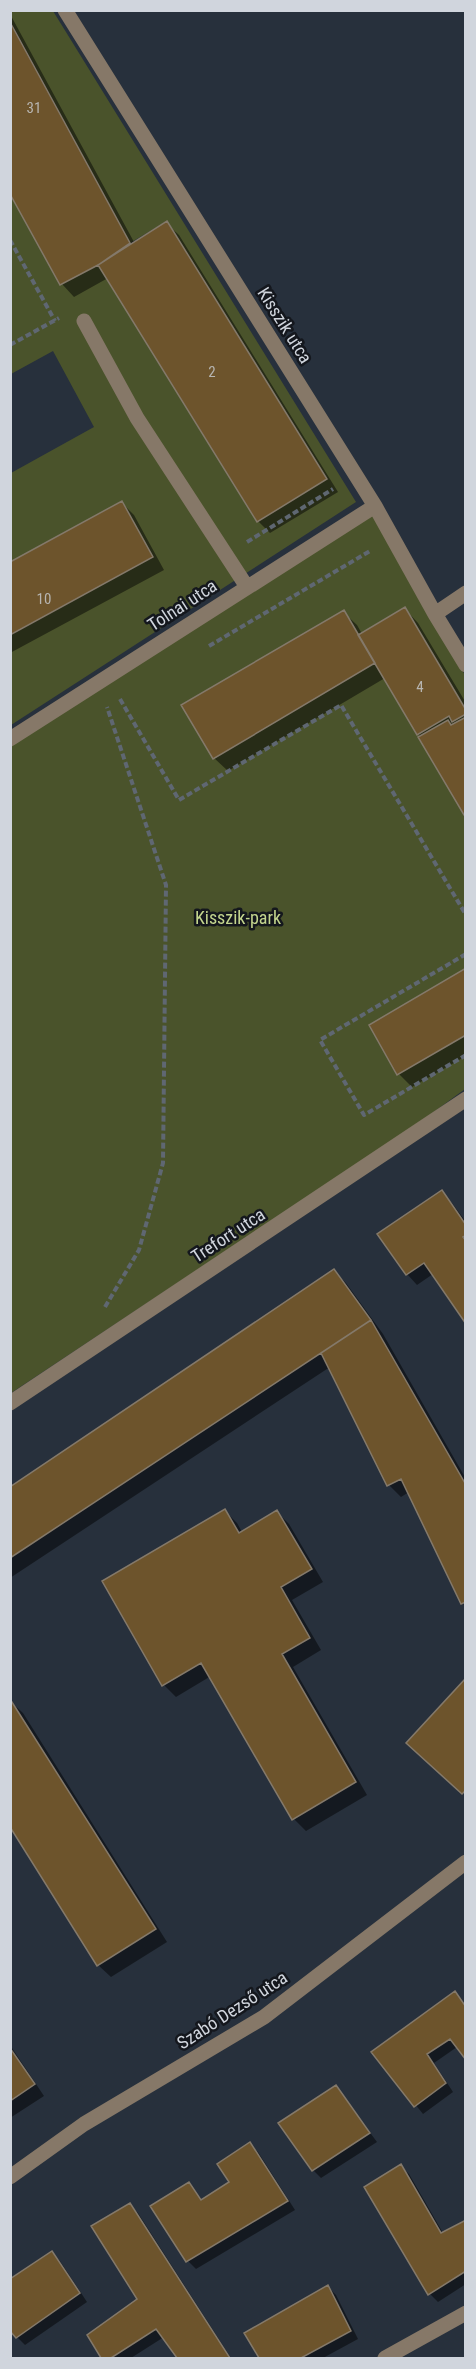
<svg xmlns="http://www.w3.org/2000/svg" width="476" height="2369" font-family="'Roboto Condensed',sans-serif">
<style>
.green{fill:#4a532b}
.shadow{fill:#0007}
.building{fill:#6d542c;stroke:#84796a;stroke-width:1.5}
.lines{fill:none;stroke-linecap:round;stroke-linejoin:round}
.path{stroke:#5f6772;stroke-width:4;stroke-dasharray:6 3;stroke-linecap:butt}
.minor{stroke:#867868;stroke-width:15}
.labels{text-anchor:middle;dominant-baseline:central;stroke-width:5;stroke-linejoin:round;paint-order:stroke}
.number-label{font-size:15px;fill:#b7b5b1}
.street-label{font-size:18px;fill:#d0d5dd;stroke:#14171d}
.park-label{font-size:18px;fill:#c4d68e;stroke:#14171d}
</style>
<rect width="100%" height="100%" fill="#27303c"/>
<path class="green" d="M11,11H53L356,502L11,725V635L153,557L122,501L11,562V473L94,427L53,351L11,374L10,194L60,285L98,265L257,522L327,479L167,221L130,243L11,22Z
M373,514L430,617L465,675V1089L416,1125L11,1393V746Z"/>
<path class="shadow" d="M10,14L134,242L166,223L179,235L338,492L270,533L258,521L108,278L74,297L62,284L10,191Z
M122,503L134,515L164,570L10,653V564Z
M405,609L418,623L466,703V814L385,678L228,771L214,758L343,612L357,625L362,634Z
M466,970V1056L412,1087L399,1074Z
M442,1192L452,1203L466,1222V1322L433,1274L417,1285L407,1274Z
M334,1271L346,1283L383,1334L466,1479V1609L409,1492L401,1497L389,1485L330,1367L10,1578V1490Z
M225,1511L237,1523L242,1532L277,1512L289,1524L323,1582L292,1600L321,1650L293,1667L367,1795L306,1831L294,1819L211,1676L176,1697L164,1685Z
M10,1701L23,1713L167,1942L111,1977L98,1965Z
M455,1993L466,2006V2058L457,2047L434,2063L453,2092L423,2114L373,2052Z
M10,2045L44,2096L10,2118Z
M336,2087L377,2142L321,2178L313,2170Z
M250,2144L258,2152L295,2210L196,2269L188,2261L153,2206L189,2184L203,2201L231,2182Z
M400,2166L409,2174L443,2233L466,2220V2284L438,2302L430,2294Z
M130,2205L138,2213L231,2358H179L164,2337L131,2358H103L89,2336L139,2300Z
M52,2253L60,2261L87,2302L25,2345L17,2337Z
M328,2287L336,2295L358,2339L323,2358H260L246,2334Z"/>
<path class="building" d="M10,22L130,243L98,265L60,285L10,194Z
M167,221L327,479L257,522L98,265Z
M122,501L153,557L10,635V562Z
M405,607L466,710V714L452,722L449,716L417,735L358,635Z
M344,610L375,663L213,759L181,705Z
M466,717V815H464L418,737L448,720L451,725Z
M466,968V1035L397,1075L369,1025Z
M442,1190L466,1225V1235L463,1237L466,1241V1324L424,1263L406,1275L377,1234Z
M334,1269L371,1320L10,1558V1487Z
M371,1320L466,1485V1602L461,1604L401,1479L387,1486L321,1353Z
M225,1509L239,1533L277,1510L312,1569L281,1587L310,1638L282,1654L356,1782L292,1820L201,1663L162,1686L102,1581Z
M466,1678V1790L462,1794L406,1743Z
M10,1699L156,1929L97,1966L10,1827Z
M455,1991L466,2007V2060L450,2039L427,2054L446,2083L414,2107L371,2052Z
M10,2048L35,2084L10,2101Z
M336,2085L370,2133L312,2171L278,2123Z
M250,2142L288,2201L186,2262L150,2206L189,2182L201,2200L229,2182L217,2164Z
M401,2164L441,2233L466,2220V2271L428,2295L364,2187Z
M130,2203L230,2358H177L156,2329L111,2358H101L87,2335L137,2299L91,2226Z
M52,2251L80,2293L16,2338L10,2331V2279Z
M328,2285L351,2331L301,2358H259L244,2333Z"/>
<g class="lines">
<path class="path" d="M10,240L55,321
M10,345L59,318
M247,542L333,489
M209,646L370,551
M120,699L179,800L341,705L466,915
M466,954L320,1040L364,1115L466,1055
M105,1307L139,1250L163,1163L166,885L107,707"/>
<path class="minor" d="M65,10L375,506L435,614L466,665
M84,321L137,418L247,587
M435,614L466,593
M10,739L375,506
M10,1403L466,1099
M10,2177L84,2124L264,2017L466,1862
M385,2358L466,2313"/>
</g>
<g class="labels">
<g class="number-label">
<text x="34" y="108">31</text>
<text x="212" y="372">2</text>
<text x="44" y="599">10</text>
<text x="420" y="687">4</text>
</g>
<g class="street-label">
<text transform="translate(285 325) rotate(58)">Kisszik utca</text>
<text transform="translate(182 605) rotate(-33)">Tolnai utca</text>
<text transform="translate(228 1235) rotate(-33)">Trefort utca</text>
<text transform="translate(232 2010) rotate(-33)">Szabó Dezső utca</text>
</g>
<g class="park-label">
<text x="238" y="917">Kisszik-park</text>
</g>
</g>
<rect width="476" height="2369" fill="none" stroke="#d0d5dd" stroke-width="24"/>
</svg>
